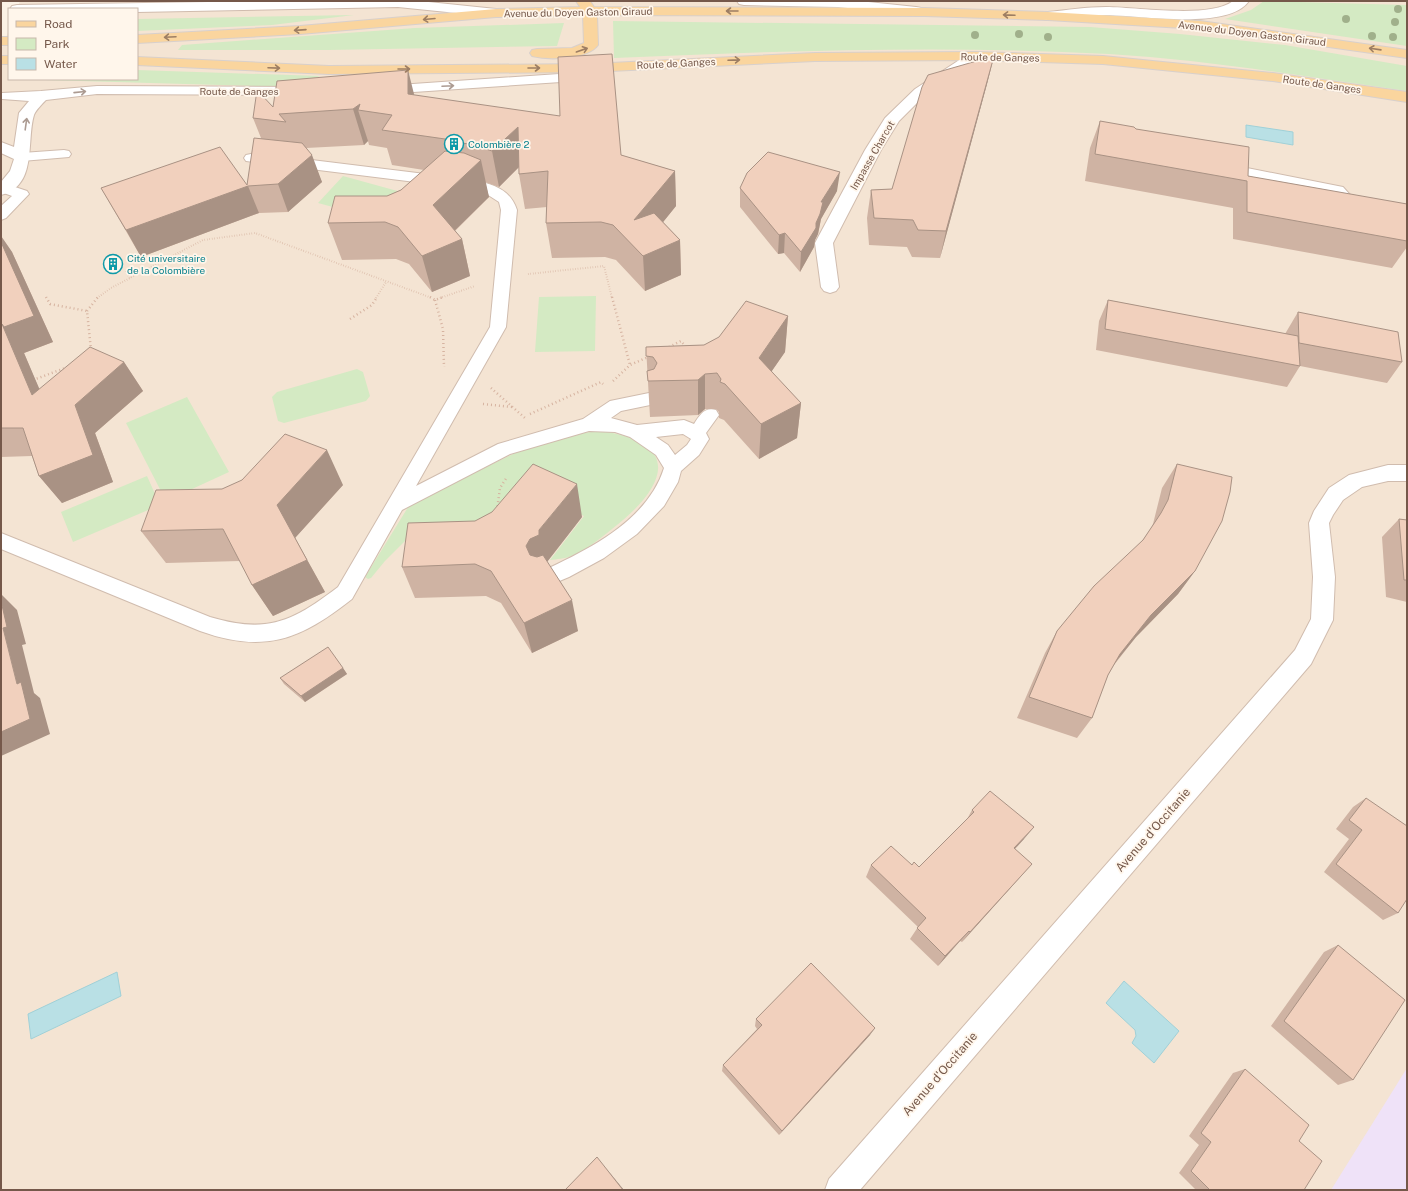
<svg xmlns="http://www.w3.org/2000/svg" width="1408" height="1191" font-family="'Public Sans',sans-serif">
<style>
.residential{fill:#f4e4d3}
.education{fill:#efe2f8}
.green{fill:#d4eac3}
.water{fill:#b9e0e5;stroke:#a0d0d7}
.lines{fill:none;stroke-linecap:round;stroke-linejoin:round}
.lane-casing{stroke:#d0bcae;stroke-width:2}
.street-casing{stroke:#d0bcae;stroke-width:2}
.primary-casing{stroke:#d8d0cc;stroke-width:2}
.path-far1{stroke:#d6b3a0;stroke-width:2;stroke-dasharray:0.5 2;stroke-linecap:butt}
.path{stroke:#d6b3a0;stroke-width:2.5;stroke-dasharray:1 3;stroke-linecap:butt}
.lane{fill:#fff;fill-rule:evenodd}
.street{fill:#fff;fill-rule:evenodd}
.primary{fill:#fad59e;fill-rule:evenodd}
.tree{fill:#a0b08b}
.wall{fill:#cfb3a3}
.shaded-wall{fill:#a99284}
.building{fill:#f1d0bd;stroke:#a99284}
.oneway{stroke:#9d7e63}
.oneway2{stroke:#ac9b92}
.labels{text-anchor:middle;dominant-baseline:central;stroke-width:3.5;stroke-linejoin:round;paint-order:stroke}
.far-street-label{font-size:10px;fill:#75584a;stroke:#fff6eb}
.far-culture-label{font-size:10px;fill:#0d838f;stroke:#fff6eb;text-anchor:start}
.street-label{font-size:12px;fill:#75584a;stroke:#fff6eb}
</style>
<rect width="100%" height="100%" fill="#fcf2e5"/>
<path class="residential" d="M20,1H1407V1190H1V50L9,30V79H137V9H17Z"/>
<path class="education" d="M1407,1068V1190H1331Z"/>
<path class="green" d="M1264,1L1407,5V46L1225,19L1251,10Z
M354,15L272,25L137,31V19Z
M613,21L1090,27L1180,34L1285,45L1407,66V91C1308,77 1209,60 1109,54C944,45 779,51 614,58Z
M564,23L557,46L328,50H178L182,45L415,28Z
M137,70L320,76L290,87L45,80L137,79Z
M343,176L412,195L388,222L318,203Z
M596,296L595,351L535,352L539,297Z
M357,369L363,372L370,396L366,401L284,423L278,421L272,397L277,392Z
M187,397L229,472L166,501L126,423Z
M602,431C687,444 663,490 612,529C600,539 586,550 571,556C565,559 557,559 550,560L584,516L540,497L505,539H407L385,561L371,578L368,579L365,577L410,504L515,453L572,434Z
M147,476L160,505L73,542L61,512Z"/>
<path class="water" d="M1246,125L1293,132V145L1246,137Z
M117,972L121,996L31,1039L28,1014Z
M1124,981L1179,1031L1154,1063L1132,1043L1136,1036L1135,1030L1106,1003Z"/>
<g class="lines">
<g class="lane-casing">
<path id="lane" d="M64,150L69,151L71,154L69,157L22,161L17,160L15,157L17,154L22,153Z
M251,154L271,155L474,180C494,185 510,189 517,210L506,327L416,486L498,444L583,419L610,401L649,393L655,394L658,399L655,404L621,411L611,418L637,425L684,420L694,424C700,415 704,407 716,410L719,415L706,433L709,439L699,455L681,471L678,482L664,506L637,534L604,558L569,577L545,587L538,585L535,579L538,573C586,551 647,522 664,468L656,455L630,437L615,432L589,431L510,454L402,510L352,599C300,640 264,654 200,631L1,549V533L210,617C267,634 292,622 338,587L490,327L501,210L499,202L485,193L472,189L246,161L244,158L246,155ZM683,434L691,439L687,445L675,455L668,445L656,437Z
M1222,163L1343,187L1368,215L1407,224V234L1358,222L1333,194L1217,170L1215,167L1217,164Z
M3,183L27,191L29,194L6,218L1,220V206L12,196L1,192V184Z"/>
</g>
<g class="street-casing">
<path id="street" d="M271,1H419L496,9L501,10L503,13L501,16L496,17L398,7L137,12V9H10L12,6L17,5Z
M737,1H859L916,7L921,8L923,11L921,14L916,15L838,7L744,5L739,4Z
M1233,1H1249C1228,31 1140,15 1106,15C1087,15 1067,18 1048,20L1043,19L1041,16L1043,13L1048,12C1067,10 1087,7 1106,7C1137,7 1210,19 1233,1Z
M975,52L980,53L982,56L980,59L925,95L899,121L881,150L833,243L839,287L836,291L830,293L824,291L821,287L815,243L865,150L885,118L915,89L970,53Z
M587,65L592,66L594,69L592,72L561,82L384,94L379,93L377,90L379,87L384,86L559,74Z
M97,86L305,87L310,88L312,91L310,94L305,95L97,94L46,100C42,104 36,110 34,115C26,141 38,186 1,195V182L10,171L14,159L1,153V142L14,147L19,113L29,101L2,99V93L41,91Z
M1388,465H1407V481H1388L1362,487L1343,500L1333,515L1329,523L1335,577L1333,620L1311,664L860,1190H825L829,1179L1295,650L1311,619L1313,577L1309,523L1314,511L1329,488L1349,475Z"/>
</g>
<g class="primary-casing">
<path id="primary" d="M576,1H590L594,7L925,8L1048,12L1200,21L1407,50V58L1200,29L1048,20L925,16L597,15L598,45C587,60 548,60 532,56L530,53L532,50L537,49L572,48L584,43L583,15L496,17L300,34L137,43V35L300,26L496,9L580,7Z
M1,37H9V45H1Z
M975,52L1103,56L1273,73L1407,92V102L1273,81L1103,64L975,60L815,61L590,72L329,74L137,65V57L329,66L590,64L815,53Z
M1,56H9V64H1Z"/>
</g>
<path class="path-far1" d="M126,271L130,279
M528,274L604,266L612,298
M97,298L111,288L203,240L255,233L432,298
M376,298L386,282
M440,298L475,286"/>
<path class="path" d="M46,297L50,304L87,311L91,350
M430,297L435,300L443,297
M612,297L630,365
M435,300L443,329L444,367
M87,311L98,297
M350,319L372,305L377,297
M669,347L681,341L686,347
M33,380L68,367
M613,381L630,365L648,357
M491,388L525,418
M483,404L512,407
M530,414L601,382L603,384
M497,510L500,488L507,477"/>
<use href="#lane" class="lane"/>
<use href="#street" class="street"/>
<use href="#primary" class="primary"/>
</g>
<g class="tree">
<circle cx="1398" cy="9" r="4"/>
<circle cx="1346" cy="19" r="4"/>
<circle cx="1395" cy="22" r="4"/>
<circle cx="1019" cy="34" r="4"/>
<circle cx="975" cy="35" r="4"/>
<circle cx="1372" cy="36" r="4"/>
<circle cx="1048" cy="37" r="4"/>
<circle cx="1393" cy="37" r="4"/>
</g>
<path class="wall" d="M994,56L987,84L940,258L912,257L907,247L869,245L867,218L871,190L892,189Z
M414,95L621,155L675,171L676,206L663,222L680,240L681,275L645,291L616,260L605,257L552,258L546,223L547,207L525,209L519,174V167L499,187L485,182L489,197L455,231L462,239L470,276L432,292L409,264L396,259L342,260L328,223L387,196L401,190L424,170L392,165L387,148L369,145L368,141L364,145L306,148L322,182L288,212L259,213L141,257L101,188L247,185L261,138L253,118L273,107Z
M1100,121L1136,129L1248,176L1407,208V247L1392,268L1233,239V208L1085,181L1090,148Z
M740,188L837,191L821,219L818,234L815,240L814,247L800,272L784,253L778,254L740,207Z
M1,236L12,252L53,342L24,353L39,389L124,362L143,391L95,433L113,482L62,503L39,476L32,456L1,457Z
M1108,300L1285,334L1298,312L1402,362L1387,383L1300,366L1287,387L1096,350L1099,321Z
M788,316L785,352L771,372L801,403L797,438L759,459L724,420L719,418V412L716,409H705L698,415L650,417L646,347L704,345Z
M1177,464L1195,571L1178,594L1136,637L1114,665L1108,675L1092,718L1077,738L1017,718L1045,653L1057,631L1143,540L1151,529L1153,524L1162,488Z
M343,485L295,538L325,592L273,616L252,585L240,561L166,563L141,531L222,489Z
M582,517L547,562L578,631L532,653L501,603L486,596L415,598L402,567Z
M1399,519L1407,520V602L1386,597L1382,537Z
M343,668L347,674L305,702L284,684L280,678Z
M1366,798L1398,913L1383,920L1324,872L1349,839L1336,829L1353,807Z
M972,810L1024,839L1015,849L1032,864L1022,875L962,942L960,941L938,966L910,939L918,927L866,877L871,865H912L919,867L966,821Z
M1338,945L1353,1080L1338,1085L1271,1026L1324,952Z
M756,1019L870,1035L779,1135L722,1071L723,1065L757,1029L755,1026Z
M1245,1069L1299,1141L1304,1190H1196L1179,1173L1199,1145L1189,1136L1233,1073Z"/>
<path class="shaded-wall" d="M994,56L987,84L940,258L946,231Z
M408,70L417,106L408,94Z
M360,104L358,110L368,141L364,145L353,109Z
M518,127L524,162L499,187L492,151Z
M312,155L322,182L288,212L278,184Z
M481,160L489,197L443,242L433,205Z
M675,171L676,206L639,252L634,220Z
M840,172L837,191L821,219L818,234L815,240L814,247L800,272L801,252L816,223L821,202Z
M248,186L259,213L141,257L126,230Z
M785,233L784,253L778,254L779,235Z
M1,236L12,252L53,342L24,353L54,423L32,395L2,324Z
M462,239L470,276L432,292L422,256Z
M680,240L681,275L645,291L643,256Z
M788,316L785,352L756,394L759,358Z
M124,362L143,391L95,433L113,482L62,503L39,476L75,405Z
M705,374V409L698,415V380Z
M801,403L797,438L759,459L761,424Z
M327,450L343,485L295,538L325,592L273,616L252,585L277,505Z
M577,484L582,517L547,562L537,572L526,546L530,539L539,530Z
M1195,571L1178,594L1136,637L1105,675L1120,654L1151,615Z
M1,594L17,610L26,644L22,645L34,693L40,698L50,734L1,756V732L17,684L3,628L1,601Z
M572,600L578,631L532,653L524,623Z
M343,668L347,674L305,702L301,696Z
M1034,827L1024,839L1004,860L1014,848Z
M1032,864L1022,875L962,942L970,932Z
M969,931L960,941L938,966L945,956Z
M875,1028L870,1035L779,1135L782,1131Z
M597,1157L600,1161L624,1190H623Z"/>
<path class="building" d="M612,54L621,155L675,171L634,220L654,213L680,240L643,256L613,225L601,222L546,223L548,171L519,174L518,127L492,151L474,145L457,142L459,141L382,130L392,115L358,110L360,104L353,109L279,114L286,122L253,118L257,90L273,107L277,81L408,70V94L560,116L558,57Z
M994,56L946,231L918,230L913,220L874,218L871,190L892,189L922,87L928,75Z
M1100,121L1134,127L1136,129L1249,147L1248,176L1407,204V241L1247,212V181L1095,154Z
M254,138L302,143L312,155L278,184L248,186L126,230L101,188L220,147L247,185Z
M445,151L464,153L481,160L433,205L462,239L422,256L398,227L385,222L328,223L335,196H387L401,190Z
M768,152L840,172L821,202H823L820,214L816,223V228L801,252L785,233L779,235L740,188L747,173Z
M1,242L34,316L4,327L2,324L1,325Z
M1108,300L1298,336L1300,366L1105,329Z
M746,301L788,316L759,358L801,403L761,424L725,384L720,382L721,379L717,373L705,374L698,380L648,381L647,371L654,369L657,363L653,357L646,356V347L704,345L719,337Z
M1298,312L1398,332L1402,362L1299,343Z
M2,324L32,395L90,347L124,362L75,405L93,455L39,476L23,428H1V325Z
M285,434L327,450L277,505L307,560L252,585L223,529L141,531L156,490L222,489L242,480Z
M533,464L577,484L539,530V535L530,539L526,546L530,555L537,557L543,555L572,600L524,623L491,571L475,564L402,567L408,523L475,521L492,512Z
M1177,464L1232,477L1230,492L1222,521L1195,571L1151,615L1120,654L1108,675L1092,718L1029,697L1057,631L1094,586L1143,540L1161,513L1168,500Z
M1399,519L1407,520V580H1404Z
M1,601L7,627L3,628L17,684L21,682L30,719L1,732Z
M328,647L343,668L301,696L280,678Z
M990,791L1034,827L1014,848L1032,864L970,932L969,931L945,956L917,928L926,918L871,865L891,846L912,865L914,862L919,867L974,812L972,810Z
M1366,798L1407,826V899L1398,913L1336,864L1362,830L1349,820Z
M1338,945L1405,1000L1353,1080L1284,1021Z
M811,963L875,1028L782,1131L723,1065L762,1025L756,1019Z
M1245,1069L1309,1125L1299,1141L1322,1161L1304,1190H1210L1191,1171L1211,1142L1201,1133Z
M597,1157L623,1190H565Z"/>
<defs><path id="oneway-shaft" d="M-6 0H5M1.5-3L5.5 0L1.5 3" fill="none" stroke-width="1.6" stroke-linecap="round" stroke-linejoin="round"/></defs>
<g class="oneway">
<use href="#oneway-shaft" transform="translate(732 11) rotate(-180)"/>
<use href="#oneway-shaft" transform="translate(1009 15) rotate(-178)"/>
<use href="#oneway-shaft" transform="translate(429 19) rotate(175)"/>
<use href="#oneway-shaft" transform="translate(300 30) rotate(176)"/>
<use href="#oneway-shaft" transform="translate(170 37) rotate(177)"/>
<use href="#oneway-shaft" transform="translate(1375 49) rotate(-172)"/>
<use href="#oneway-shaft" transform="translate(582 50) rotate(-19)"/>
<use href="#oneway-shaft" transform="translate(734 60) rotate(-2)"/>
<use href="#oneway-shaft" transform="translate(274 68) rotate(2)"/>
<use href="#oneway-shaft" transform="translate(534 68)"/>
<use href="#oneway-shaft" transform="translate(404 69)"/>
</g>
<g class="oneway2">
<use href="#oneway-shaft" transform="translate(448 86) rotate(-3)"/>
<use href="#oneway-shaft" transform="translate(80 92) rotate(-6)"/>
<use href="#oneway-shaft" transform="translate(26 124) rotate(-82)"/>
</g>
<defs>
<g id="building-ring" transform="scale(1)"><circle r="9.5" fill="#fff6eb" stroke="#0f9aa8" stroke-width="1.5"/><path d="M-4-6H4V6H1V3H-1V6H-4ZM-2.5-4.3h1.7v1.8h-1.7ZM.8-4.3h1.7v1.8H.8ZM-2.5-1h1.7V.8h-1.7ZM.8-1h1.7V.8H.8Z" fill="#0f9aa8"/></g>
</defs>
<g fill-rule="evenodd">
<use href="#building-ring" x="454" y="144"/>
<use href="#building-ring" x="113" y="264"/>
</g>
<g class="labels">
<g class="far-street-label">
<text transform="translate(578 12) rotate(-1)">Avenue du Doyen Gaston Giraud</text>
<text transform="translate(1252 33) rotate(7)">Avenue du Doyen Gaston Giraud</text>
<text transform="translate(1000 57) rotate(1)">Route de Ganges</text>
<text transform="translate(676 63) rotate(-3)">Route de Ganges</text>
<text transform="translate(1322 84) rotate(8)">Route de Ganges</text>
<text x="239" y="91">Route de Ganges</text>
<text transform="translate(872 155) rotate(-60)">Impasse Charcot</text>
</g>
<g class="far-culture-label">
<text x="468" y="144">Colombière 2</text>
<text x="127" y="258">Cité universitaire<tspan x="127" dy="12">de la Colombière</tspan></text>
</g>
<g class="street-label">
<text transform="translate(1153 830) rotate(-49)">Avenue d'Occitanie</text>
<text transform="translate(940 1074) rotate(-49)">Avenue d'Occitanie</text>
</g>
</g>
<rect width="1408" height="1191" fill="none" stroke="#75584a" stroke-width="4"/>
<rect x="8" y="8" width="130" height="72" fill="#fff6eb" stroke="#c8b7ab"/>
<rect x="16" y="21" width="20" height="6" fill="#fad59e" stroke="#c8b7ab"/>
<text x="44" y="28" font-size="12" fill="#75584a">Road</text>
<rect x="16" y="38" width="20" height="12" fill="#d4eac3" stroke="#c8b7ab"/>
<text x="44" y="48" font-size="12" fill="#75584a">Park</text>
<rect x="16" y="58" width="20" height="12" fill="#b9e0e5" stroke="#c8b7ab"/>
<text x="44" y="68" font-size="12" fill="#75584a">Water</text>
</svg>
